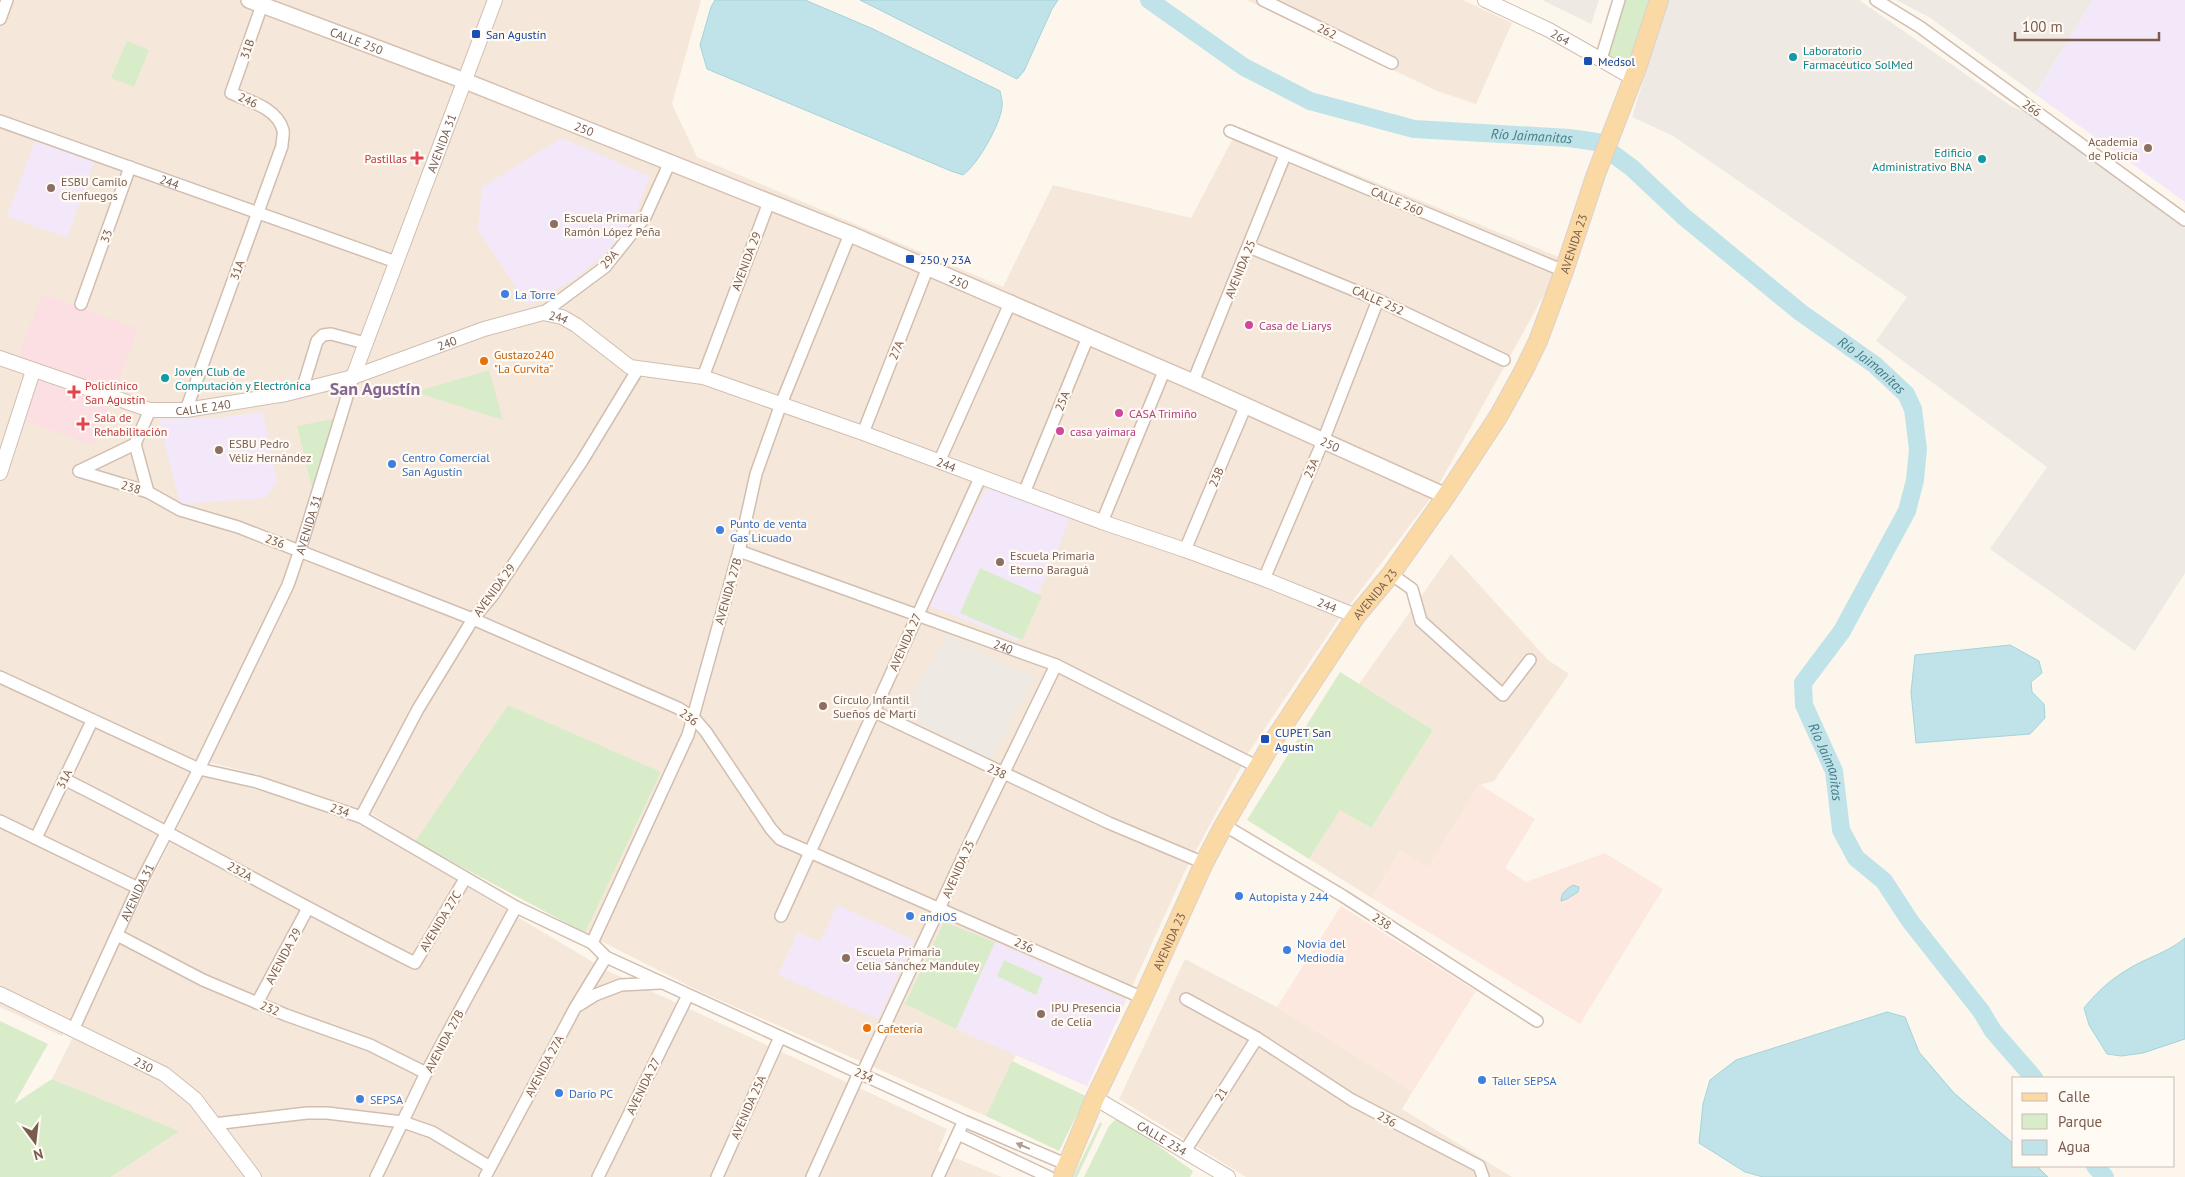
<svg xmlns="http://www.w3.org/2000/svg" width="2185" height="1177" font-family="'PT Sans',sans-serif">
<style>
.residential{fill:#f5e8da}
.commercial{fill:#fde8e0}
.industrial{fill:#efe9e4}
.education{fill:#f3e8fa}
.medical{fill:#fbdfe3}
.green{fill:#d8ecc9}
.water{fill:#bfe3e8;stroke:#a5d3da}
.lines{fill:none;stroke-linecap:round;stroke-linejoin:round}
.river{stroke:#bfe3e8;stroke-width:18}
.minor-casing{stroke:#d1beb0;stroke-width:14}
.tertiary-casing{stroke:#d1beb0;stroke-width:16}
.secondary-casing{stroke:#d6c0b0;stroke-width:18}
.primary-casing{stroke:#dad1cd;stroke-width:20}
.minor{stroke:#fff;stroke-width:11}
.tertiary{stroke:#fff;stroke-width:14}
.secondary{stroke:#fff;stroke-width:15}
.primary{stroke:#fbd9a5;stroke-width:18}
.oneway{fill:#af9d94}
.transit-dot{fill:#1a4fb4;stroke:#fffaf3;stroke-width:2}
.culture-dot{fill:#0f9aa8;stroke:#fffaf3;stroke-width:2}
.education-dot{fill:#8d6e63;stroke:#fffaf3;stroke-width:2}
.health-dot{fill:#e0444e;stroke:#fffaf3;stroke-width:2}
.shop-dot{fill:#3f7fe0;stroke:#fffaf3;stroke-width:2}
.hotel-dot{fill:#d1479c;stroke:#fffaf3;stroke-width:2}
.food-dot{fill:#e8710a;stroke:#fffaf3;stroke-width:2}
.labels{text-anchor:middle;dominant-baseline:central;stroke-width:4.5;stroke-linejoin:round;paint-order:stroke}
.street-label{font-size:12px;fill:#7a5c4d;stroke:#fffaf3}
.transit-label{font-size:12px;fill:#164399;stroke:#fffaf3;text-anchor:start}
.culture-label{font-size:12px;fill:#0d838f;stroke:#fffaf3;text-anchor:start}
.education-label{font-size:12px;fill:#785e54;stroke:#fffaf3;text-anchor:start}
.health-label{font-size:12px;fill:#be3a42;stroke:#fffaf3;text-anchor:start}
.shop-label{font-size:12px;fill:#366cbe;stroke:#fffaf3;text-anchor:start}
.hotel-label{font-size:12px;fill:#b23c85;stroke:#fffaf3;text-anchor:start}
.food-label{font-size:12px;fill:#c56008;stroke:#fffaf3;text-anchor:start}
.water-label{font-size:14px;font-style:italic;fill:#437c86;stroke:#fffaf3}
.district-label{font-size:18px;font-weight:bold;fill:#846695;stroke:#fffaf3}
</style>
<rect width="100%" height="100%" fill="#fdf6ec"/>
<path class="residential" d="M0,0H701L672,104L697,157L1003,287L1053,185L1191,218L1239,127L1564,259L1433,495L1338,620L1249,752L1184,873L1087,1086L1016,1055L986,1116L701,992L585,933L661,772L415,842L369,812L256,774L196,759L62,1036L0,1007Z
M1247,0H1463L1512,23L1476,104L1437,91Z
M1451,554L1548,660L1569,674L1494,781L1479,785L1428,868L1400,851L1372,898L1309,859L1340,809L1370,828L1433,730L1359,684Z
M204,774L354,819L608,971L947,1129L938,1151L1002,1177H111L178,1131L52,1079Z
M1185,959L1277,1007L1413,1091L1402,1109L1512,1177H1246L1119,1099Z"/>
<path class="commercial" d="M1479,784L1535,819L1505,868L1526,882L1605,853L1663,889L1580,1024L1372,898L1400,851L1428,867Z
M1341,906L1476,991L1413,1091L1277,1007Z"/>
<path class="industrial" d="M1542,0H1599L1591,24Z
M1668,0H1859L2011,106L2025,112L2185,228V573L2135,651L1990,549L2047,467L1876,341L1907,297L1673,136L1632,117Z
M1896,0H2093L2035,94L1929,17Z
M947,634L1034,678L991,759L902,714Z"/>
<path class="education" d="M2093,0H2185V202L2035,94Z
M562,138L649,176L634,219L603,256L573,280L528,305L478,230L482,187Z
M36,139L95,161L67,238L7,216Z
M263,412L277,481L266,498L180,504L159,419L216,418Z
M991,488L1070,519L1018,641L928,605L984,491Z
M837,905L914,940L878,1019L778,975L798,932L820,942Z
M995,942L1126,1000L1087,1086L956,1029Z"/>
<path class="medical" d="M42,294L138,329L94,446L24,420L44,365L19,356Z"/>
<path class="green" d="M1621,0H1656L1632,77L1603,62Z
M127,41L149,50L134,87L111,78Z
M489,370L503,420L415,392Z
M338,418L315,500L297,426Z
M980,568L1042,596L1022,640L960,613Z
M1340,672L1433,730L1371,828L1340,810L1309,859L1247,820Z
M508,705L661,772L585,933L415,842Z
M944,922L995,942L956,1029L905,1004Z
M1004,960L1043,978L1036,995L997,976Z
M0,1021L48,1044L14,1104L52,1079L179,1131L111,1177H0Z
M1012,1061L1086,1096L1059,1151L986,1116Z
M1118,1117L1193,1171L1190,1177H1084L1109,1126Z
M1100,1122L1102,1124L1077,1177H1073Z"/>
<path class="water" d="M715,0H805L871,28L1000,91C1001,96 1003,102 1002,107C1000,125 978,164 963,175L951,171L707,69L700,45L711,7Z
M860,0H1058L1052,9L1024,71L1017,79Z
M2010,645L2039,661L2042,673L2031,682L2032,692L2044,704L2045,718L2030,734L1916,743L1911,692L1915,655Z
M1573,885L1579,887L1578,892L1567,899L1561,901C1561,892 1567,889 1573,885Z
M2185,938V1039L2143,1053L2121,1056L2107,1054L2089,1025L2084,1008C2100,988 2117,974 2141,962C2156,955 2172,949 2185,938Z
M1887,1012L1905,1017L1919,1052L1954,1093L2014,1144V1166H2037L2048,1177H1763L1745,1172L1699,1143L1703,1104L1710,1080L1736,1060Z"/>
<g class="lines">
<g class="river">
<path id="s1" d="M1149,0L1244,67L1310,101L1414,129L1569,138L1597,142L1632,168L1683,216L1800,312L1875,365L1906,394L1913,409L1918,449L1915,480L1907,511L1842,631L1803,683L1804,705L1834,771L1841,830L1856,858L1884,881L1910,921L1981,1011L1993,1031L2034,1078"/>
<path d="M2095,1166L2105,1177"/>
</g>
<g class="minor-casing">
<g id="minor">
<path d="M1263,0L1392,63"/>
<path d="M1876,0L1920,27L2185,220"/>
<path d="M0,19L7,0"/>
<path d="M1601,59L1619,0"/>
<path id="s2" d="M0,121L396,262"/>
<path d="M1230,131L1564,271"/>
<path d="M1249,247L1378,300L1504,360"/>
<path d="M81,304L130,167"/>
<path d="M543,313L605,267L645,217L670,162"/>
<path d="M703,377L769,202"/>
<path d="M1193,382L1285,155"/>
<path d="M302,390L317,341L323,335L331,334L365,343"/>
<path d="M186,410L282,146C282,141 284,134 283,130C277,108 249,101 231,93L262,5"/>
<path d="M863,433L928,267"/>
<path d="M135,444L150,410"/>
<path d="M939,462L1011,301"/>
<path d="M79,471L148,492L180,510L238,527L473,619L678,708L694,718L706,732L771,829L780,839L1143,998"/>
<path d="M79,471L135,444L148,492"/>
<path d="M1024,493L1088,337"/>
<path d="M1102,522L1165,369"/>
<path d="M1185,550L1246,405"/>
<path id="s3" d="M739,551L1056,665L1258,767"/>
<path d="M1391,574L1412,589L1421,621L1503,695L1530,660"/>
<path d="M1264,579L1323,441L1378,300"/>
<path d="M0,677L199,769L257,782L361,817L516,907L592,943L606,957L964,1121L1068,1165"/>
<path d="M873,711L1109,823L1204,863"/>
<path d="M64,779C182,838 297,904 415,963L465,879"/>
<path d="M361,817L418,709L473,619L493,595L582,461L638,369"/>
<path d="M0,821L138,888"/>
<path d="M1224,825L1343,896L1537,1021"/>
<path d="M36,838L92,721"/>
<path d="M781,916L980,478"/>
<path d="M117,935L203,980L286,1015L370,1045L426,1073"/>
<path d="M592,943L688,735L739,551L756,474L781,404L850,234"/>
<path d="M1186,999L1257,1038L1352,1100L1479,1166L1483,1177"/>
<path d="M257,1003L308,908"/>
<path d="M579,1005L595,995L621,985L660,983"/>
<path id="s4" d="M73,1030L138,888L199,769L288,585L300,550L353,377"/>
<path d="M862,1074L971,840L1056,665"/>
<path d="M214,1124L307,1113H327L403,1122L432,1132L490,1167"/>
<path d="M958,1134L1049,1177"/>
<path d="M1185,1151L1257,1038"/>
<path d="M376,1177L426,1073L516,907"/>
<path d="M485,1177L575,1008L606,957"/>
<path d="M598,1177L688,995"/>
<path d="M717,1177L780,1037"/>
<path d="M812,1177L859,1073"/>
<path d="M938,1177L961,1127"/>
</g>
</g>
<g class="tertiary-casing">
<g id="tertiary">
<path id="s5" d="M1485,0L1549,30L1633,78"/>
<path id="s6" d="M0,358L150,410H186L286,394L353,377L484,329L543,313L562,317L576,325L630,367L703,377L863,433L1102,522L1185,550L1264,579L1356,616"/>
<path id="s7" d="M353,377L495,0"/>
<path d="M0,473L33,371"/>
<path id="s8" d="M0,994L164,1074L195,1099L254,1177"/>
<path id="s9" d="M1095,1098L1228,1177"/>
</g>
</g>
<g class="secondary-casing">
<g id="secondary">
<path id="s10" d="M249,0L465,81L850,234L1193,382L1446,496"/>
</g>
</g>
<g class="primary-casing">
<g id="primary">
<path id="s11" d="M1062,1177L1095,1098L1143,998L1204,863L1224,825L1272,743L1356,616L1391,574L1446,496L1498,417L1524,370L1538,341L1564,271L1596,174L1637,68L1659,0"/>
</g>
</g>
<use href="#minor" class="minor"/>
<use href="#tertiary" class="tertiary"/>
<use href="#secondary" class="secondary"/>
<use href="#primary" class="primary"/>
</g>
<defs><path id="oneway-solid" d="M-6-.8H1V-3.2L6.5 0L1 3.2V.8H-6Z" transform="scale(1.25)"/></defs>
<use class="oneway" href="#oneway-solid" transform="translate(1023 1146) rotate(-157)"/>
<g class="transit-dot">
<rect x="471" y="29" width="10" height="10" rx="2.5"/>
<rect x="1583" y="56" width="10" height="10" rx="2.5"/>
<rect x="905" y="254" width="10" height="10" rx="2.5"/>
<rect x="1260" y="734" width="10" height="10" rx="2.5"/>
</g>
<g class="culture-dot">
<circle cx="1793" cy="57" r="5"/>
<circle cx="1982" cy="159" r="5"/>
<circle cx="165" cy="378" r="5"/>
</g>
<g class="education-dot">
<circle cx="2148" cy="148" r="5"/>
<circle cx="51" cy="188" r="5"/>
<circle cx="554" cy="224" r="5"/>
<circle cx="219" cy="450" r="5"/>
<circle cx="1000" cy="562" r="5"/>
<circle cx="823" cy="706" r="5"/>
<circle cx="846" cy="958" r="5"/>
<circle cx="1041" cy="1014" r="5"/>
</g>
<g class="health-dot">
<path d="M414.5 150.5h5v5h5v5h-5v5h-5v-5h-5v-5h5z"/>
<path d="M71.5 384.5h5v5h5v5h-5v5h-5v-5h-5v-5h5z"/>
<path d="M80.5 416.5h5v5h5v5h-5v5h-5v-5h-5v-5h5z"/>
</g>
<g class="shop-dot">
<circle cx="505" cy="294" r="5"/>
<circle cx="392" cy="464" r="5"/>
<circle cx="720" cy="530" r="5"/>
<circle cx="1239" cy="896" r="5"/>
<circle cx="910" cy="916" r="5"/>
<circle cx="1287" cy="950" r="5"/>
<circle cx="1482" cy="1080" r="5"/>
<circle cx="559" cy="1093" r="5"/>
<circle cx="360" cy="1099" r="5"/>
</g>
<g class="hotel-dot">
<circle cx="1249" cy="325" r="5"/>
<circle cx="1119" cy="413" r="5"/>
<circle cx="1060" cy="431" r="5"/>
</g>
<g class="food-dot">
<circle cx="484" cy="361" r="5"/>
<circle cx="867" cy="1028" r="5"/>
</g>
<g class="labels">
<g class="street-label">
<text transform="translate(1327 31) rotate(26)">262</text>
<text stroke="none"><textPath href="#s5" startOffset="84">264</textPath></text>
<text stroke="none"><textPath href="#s10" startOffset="115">CALLE 250</textPath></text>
<text transform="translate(247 49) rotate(-71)">31B</text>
<text transform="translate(248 100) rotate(24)">246</text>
<text transform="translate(2032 108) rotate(35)">266</text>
<text stroke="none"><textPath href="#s10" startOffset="359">250</textPath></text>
<text stroke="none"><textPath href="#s7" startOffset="250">AVENIDA 31</textPath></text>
<text stroke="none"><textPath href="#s2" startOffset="180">244</textPath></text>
<text transform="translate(1397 201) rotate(23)">CALLE 260</text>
<text transform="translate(106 236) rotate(-70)">33</text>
<text stroke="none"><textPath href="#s11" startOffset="1069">AVENIDA 23</textPath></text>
<text transform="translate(609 259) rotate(-47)">29A</text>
<text transform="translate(746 261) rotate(-69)">AVENIDA 29</text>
<text transform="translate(1240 269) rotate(-68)">AVENIDA 25</text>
<text transform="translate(237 270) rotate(-70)">31A</text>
<text stroke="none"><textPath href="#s10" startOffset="764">250</textPath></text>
<text transform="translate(1378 300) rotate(24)">CALLE 252</text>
<text stroke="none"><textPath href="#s6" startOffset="582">244</textPath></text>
<text stroke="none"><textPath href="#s6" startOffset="465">240</textPath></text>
<text transform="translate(896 350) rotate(-68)">27A</text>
<text transform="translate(1062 401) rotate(-68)">25A</text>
<text stroke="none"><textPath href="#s6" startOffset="212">CALLE 240</textPath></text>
<text stroke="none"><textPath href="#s10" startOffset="1169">250</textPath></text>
<text stroke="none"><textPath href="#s6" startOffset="1002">244</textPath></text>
<text transform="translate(1311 468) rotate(-67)">23A</text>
<text transform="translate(1216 477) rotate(-67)">23B</text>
<text transform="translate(131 487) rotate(16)">238</text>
<text stroke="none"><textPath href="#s4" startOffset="558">AVENIDA 31</textPath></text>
<text transform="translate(275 541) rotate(21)">236</text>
<text transform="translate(494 590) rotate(-54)">AVENIDA 29</text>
<text transform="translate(728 591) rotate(-74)">AVENIDA 27B</text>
<text stroke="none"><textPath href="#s11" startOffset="664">AVENIDA 23</textPath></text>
<text stroke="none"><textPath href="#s6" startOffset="1408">244</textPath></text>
<text transform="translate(905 642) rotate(-66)">AVENIDA 27</text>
<text stroke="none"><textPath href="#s3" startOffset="281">240</textPath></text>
<text transform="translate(689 717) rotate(37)">236</text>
<text transform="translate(997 771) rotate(25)">238</text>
<text transform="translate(64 779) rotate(-64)">31A</text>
<text transform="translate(340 810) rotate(19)">234</text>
<text transform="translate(958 869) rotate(-66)">AVENIDA 25</text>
<text transform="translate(240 871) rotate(29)">232A</text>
<text stroke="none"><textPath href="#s4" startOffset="152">AVENIDA 31</textPath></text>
<text transform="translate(440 921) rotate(-59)">AVENIDA 27C</text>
<text transform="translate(1382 921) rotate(33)">238</text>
<text stroke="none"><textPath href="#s11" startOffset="259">AVENIDA 23</textPath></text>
<text transform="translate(1024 945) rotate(24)">236</text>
<text transform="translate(283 956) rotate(-62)">AVENIDA 29</text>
<text transform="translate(270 1008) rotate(22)">232</text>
<text transform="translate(444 1041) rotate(-62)">AVENIDA 27B</text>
<text stroke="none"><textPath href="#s8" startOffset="160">230</textPath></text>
<text transform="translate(544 1066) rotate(-62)">AVENIDA 27A</text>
<text transform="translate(864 1075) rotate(25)">234</text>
<text transform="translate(643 1086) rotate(-64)">AVENIDA 27</text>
<text transform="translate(1221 1094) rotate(-58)">21</text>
<text transform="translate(748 1107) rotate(-66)">AVENIDA 25A</text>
<text transform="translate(1387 1119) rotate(28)">236</text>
<text stroke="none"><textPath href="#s9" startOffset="78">CALLE 234</textPath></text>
</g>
<g class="transit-label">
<text x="486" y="34">San Agustín</text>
<text x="1598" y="61">Medsol</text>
<text x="920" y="259">250 y 23A</text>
<text x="1275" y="732">CUPET San<tspan x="1275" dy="14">Agustín</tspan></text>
</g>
<g class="culture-label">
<text x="1803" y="50">Laboratorio<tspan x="1803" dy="14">Farmacéutico SolMed</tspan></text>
<text x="1972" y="152" text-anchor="end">Edificio<tspan x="1972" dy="14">Administrativo BNA</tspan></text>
<text x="175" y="371">Joven Club de<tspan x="175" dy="14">Computación y Electrónica</tspan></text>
</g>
<g class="education-label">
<text x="2138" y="141" text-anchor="end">Academia<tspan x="2138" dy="14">de Policía</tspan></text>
<text x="61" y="181">ESBU Camilo<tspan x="61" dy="14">Cienfuegos</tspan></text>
<text x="564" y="217">Escuela Primaria<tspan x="564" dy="14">Ramón López Peña</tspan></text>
<text x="229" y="443">ESBU Pedro<tspan x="229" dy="14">Véliz Hernández</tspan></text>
<text x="1010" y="555">Escuela Primaria<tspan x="1010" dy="14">Eterno Baraguá</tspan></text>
<text x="833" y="699">Círculo Infantil<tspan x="833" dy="14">Sueños de Martí</tspan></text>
<text x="856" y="951">Escuela Primaria<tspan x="856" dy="14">Celia Sánchez Manduley</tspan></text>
<text x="1051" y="1007">IPU Presencia<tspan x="1051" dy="14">de Celia</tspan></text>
</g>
<g class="health-label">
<text x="407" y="158" text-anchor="end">Pastillas</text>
<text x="85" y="385">Policlínico<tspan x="85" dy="14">San Agustín</tspan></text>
<text x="94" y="417">Sala de<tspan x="94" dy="14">Rehabilitación</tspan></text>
</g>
<g class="shop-label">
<text x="515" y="294">La Torre</text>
<text x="402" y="457">Centro Comercial<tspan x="402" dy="14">San Agustín</tspan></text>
<text x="730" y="523">Punto de venta<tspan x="730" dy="14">Gas Licuado</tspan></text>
<text x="1249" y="896">Autopista y 244</text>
<text x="920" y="916">andiOS</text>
<text x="1297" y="943">Novia del<tspan x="1297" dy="14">Mediodía</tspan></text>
<text x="1492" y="1080">Taller SEPSA</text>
<text x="569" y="1093">Darío PC</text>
<text x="370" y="1099">SEPSA</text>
</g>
<g class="hotel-label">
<text x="1259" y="325">Casa de Liarys</text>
<text x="1129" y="413">CASA Trimiño</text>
<text x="1070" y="431">casa yaimara</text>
</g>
<g class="food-label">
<text x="494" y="354">Gustazo240<tspan x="494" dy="14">"La Curvita"</tspan></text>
<text x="877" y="1028">Cafetería</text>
</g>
<g class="water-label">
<text stroke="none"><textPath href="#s1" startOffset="416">Río Jaimanitas</textPath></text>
<text stroke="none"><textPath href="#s1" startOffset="836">Río Jaimanitas</textPath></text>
<text stroke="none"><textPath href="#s1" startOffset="1286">Río Jaimanitas</textPath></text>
</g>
<g class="district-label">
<text x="375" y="388">San Agustín</text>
</g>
</g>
<rect x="2012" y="1077" width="162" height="90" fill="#fffaf3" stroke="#cabbb1"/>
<rect x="2022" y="1093" width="25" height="8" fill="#fbd9a5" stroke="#cabbb1"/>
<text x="2058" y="1102" font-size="15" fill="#7a5c4d">Calle</text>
<rect x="2022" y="1114" width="25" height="15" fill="#d8ecc9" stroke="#cabbb1"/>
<text x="2058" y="1127" font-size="15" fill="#7a5c4d">Parque</text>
<rect x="2022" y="1140" width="25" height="15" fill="#bfe3e8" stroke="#cabbb1"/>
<text x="2058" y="1152" font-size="15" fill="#7a5c4d">Agua</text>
<g transform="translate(35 1142) rotate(165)" stroke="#fffaf3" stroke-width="4" paint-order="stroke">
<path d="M0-4L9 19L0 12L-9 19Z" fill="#7a5c4d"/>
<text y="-8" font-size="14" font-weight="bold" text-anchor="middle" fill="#7a5c4d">N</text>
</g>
<path d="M2015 32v8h144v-8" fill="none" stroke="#7a5c4d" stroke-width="2.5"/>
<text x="2022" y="32" font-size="15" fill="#7a5c4d" stroke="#fffaf3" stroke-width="4" paint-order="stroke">100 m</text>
</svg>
